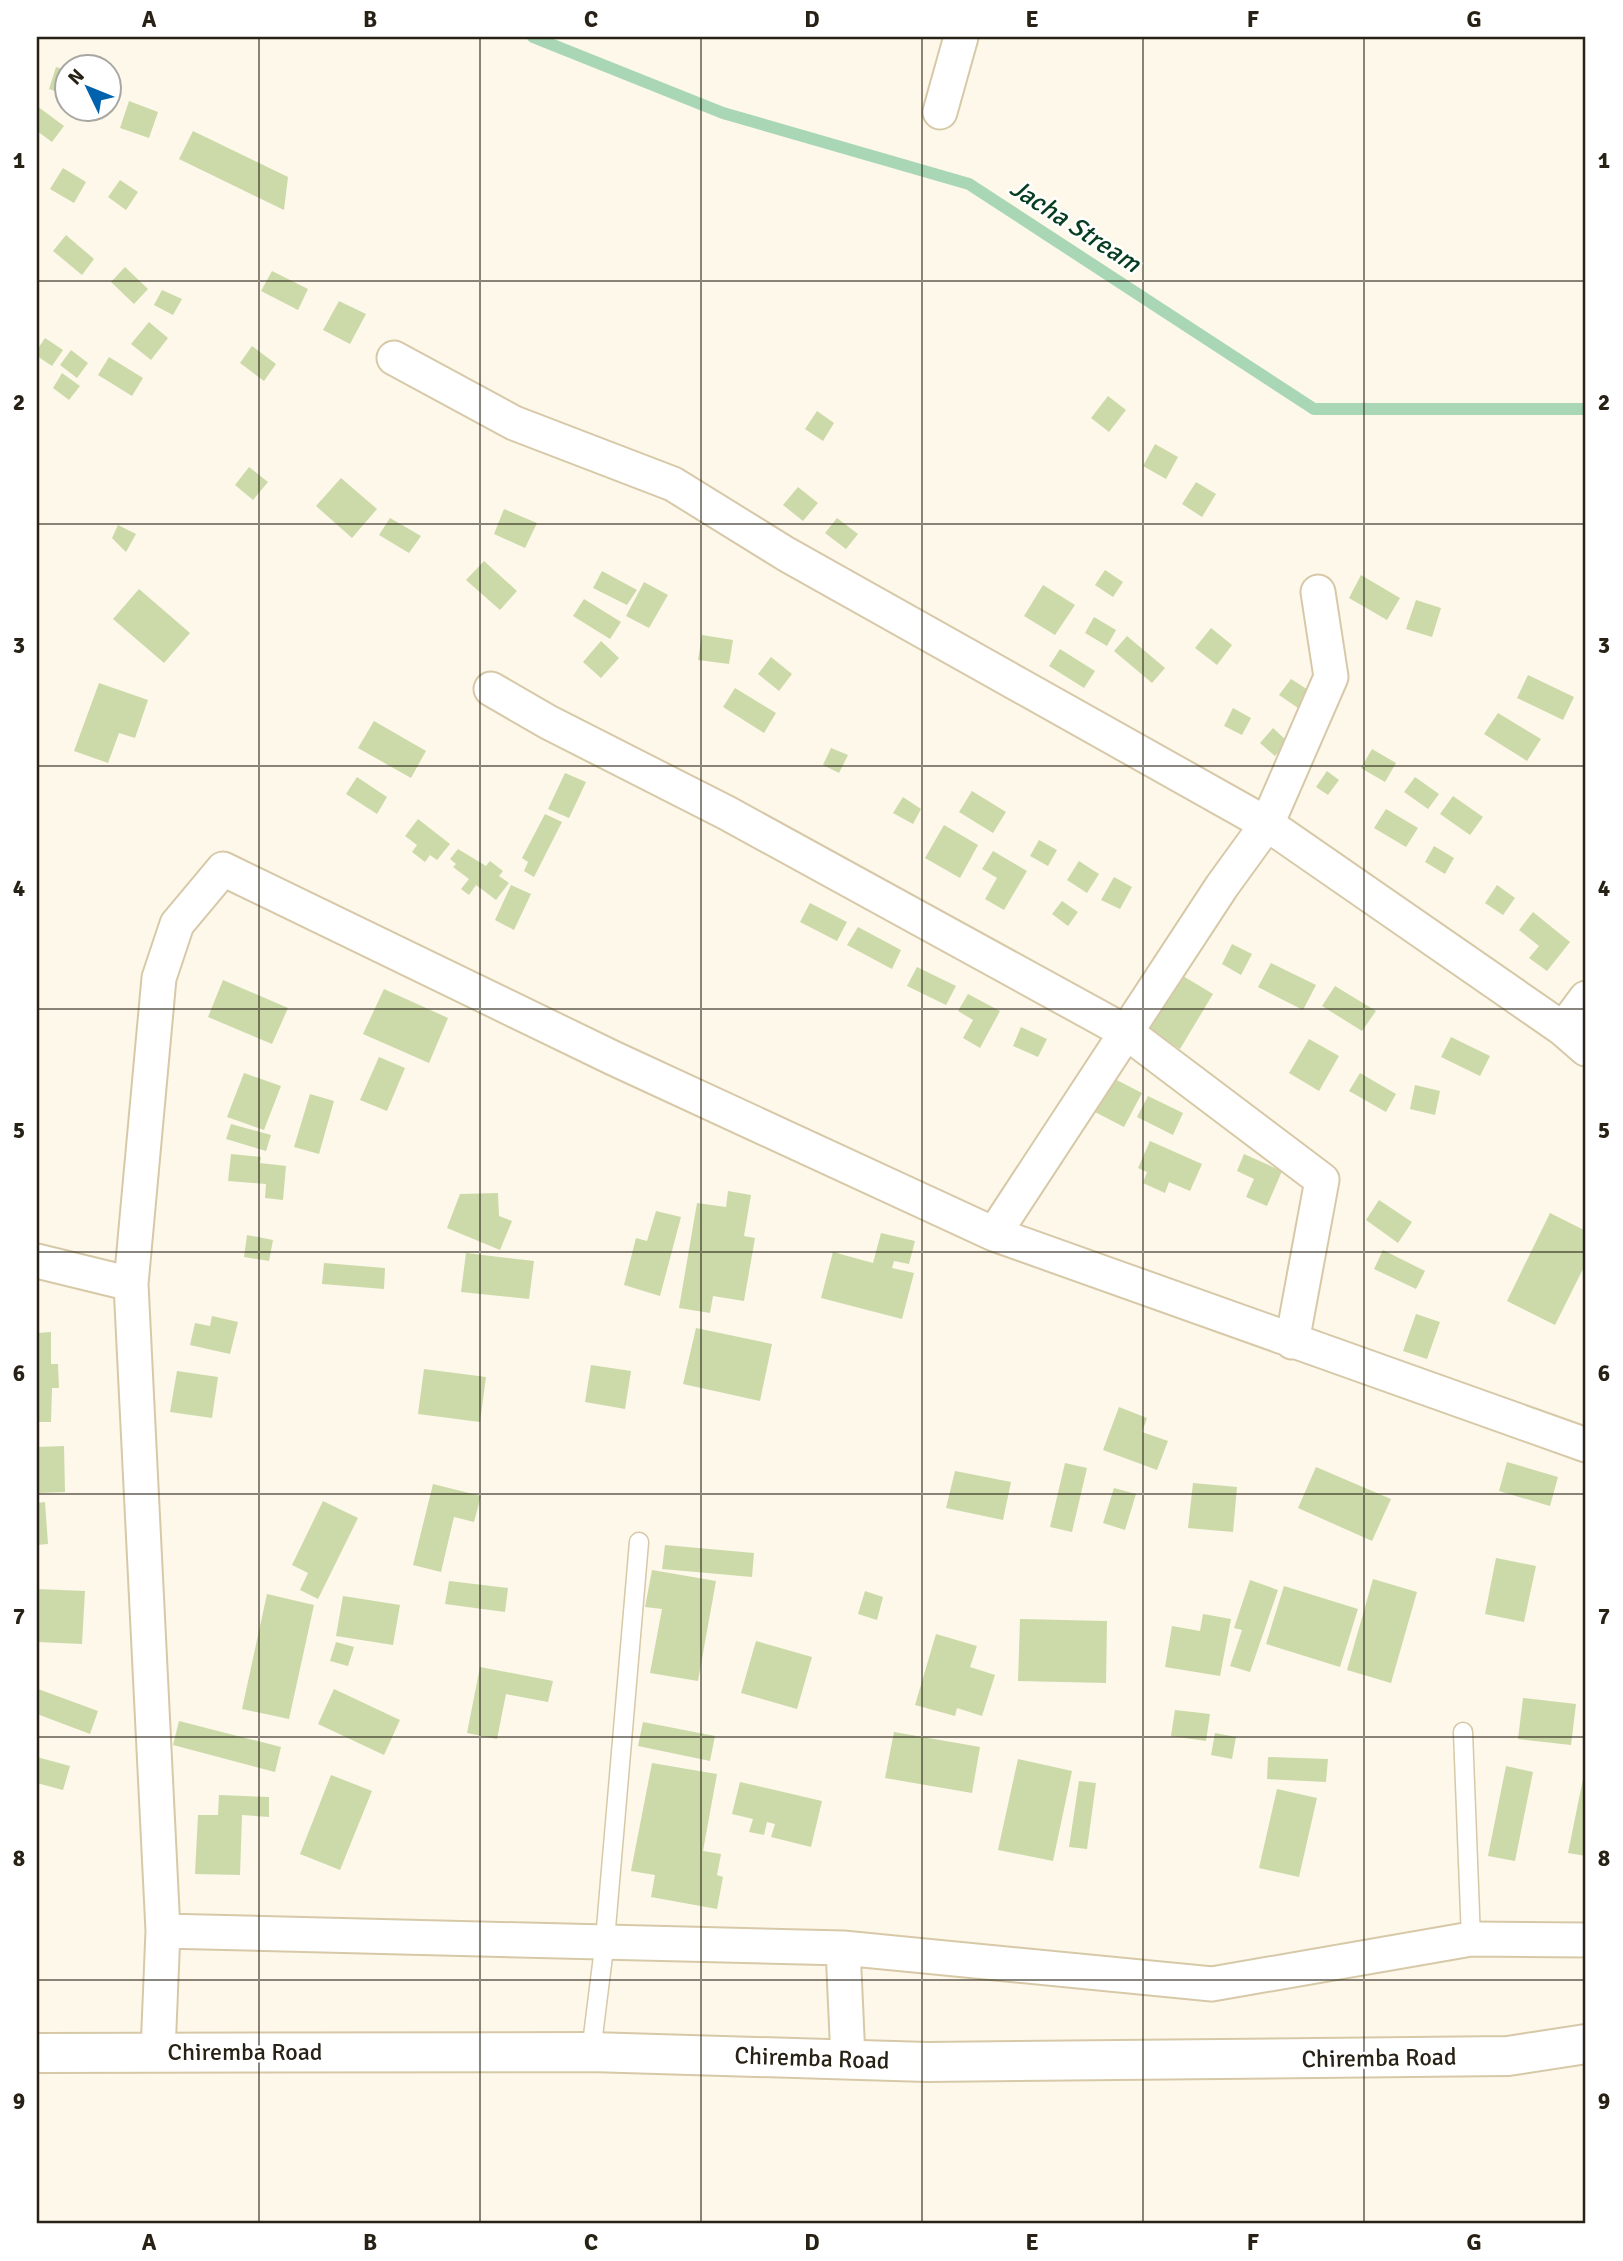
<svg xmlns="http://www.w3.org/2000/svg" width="1623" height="2261" font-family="Signika,sans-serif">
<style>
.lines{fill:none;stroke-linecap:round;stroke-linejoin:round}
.stream{stroke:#a9d7b5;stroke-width:12}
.building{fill:#ccdaa9}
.lane-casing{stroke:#d7c9a8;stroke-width:21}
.street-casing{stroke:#d7c9a8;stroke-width:37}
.secondary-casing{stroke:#d7c9a8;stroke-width:42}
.lane{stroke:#fff;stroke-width:18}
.street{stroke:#fff;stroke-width:33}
.secondary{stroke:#fff;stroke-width:38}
.grid{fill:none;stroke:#282216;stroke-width:2;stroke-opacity:0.55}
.labels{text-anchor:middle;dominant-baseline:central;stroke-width:5;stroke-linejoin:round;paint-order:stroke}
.street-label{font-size:24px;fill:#282216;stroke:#fff}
.water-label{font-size:26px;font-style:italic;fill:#053d1e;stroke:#fff}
.neatline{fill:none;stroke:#282216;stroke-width:2.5}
.grid-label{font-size:23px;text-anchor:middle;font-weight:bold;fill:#282216}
</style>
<rect width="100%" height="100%" fill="#fdf8ea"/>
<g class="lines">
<path class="stream" d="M533,37L723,113L969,184L1314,409H1586"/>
</g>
<path class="building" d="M56,67L66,70V95L49,89Z
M129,101L158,112L149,138L120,128Z
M37,106L64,126L52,142L37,131Z
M193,131L288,177L284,210L179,159Z
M63,168L86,182L74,203L50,189Z
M120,180L138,192L126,210L108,197Z
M66,235L94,259L82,275L53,251Z
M125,267L148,289L134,304L111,282Z
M272,271L308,289L298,310L261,291Z
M162,290L182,299L173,315L154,305Z
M339,301L366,314L350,344L323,330Z
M149,322L168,338L151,360L131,344Z
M45,338L63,350L52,366L37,356V350Z
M252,346L276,364L264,381L240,363Z
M71,350L88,363L77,378L60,365Z
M109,357L143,378L132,396L98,375Z
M62,373L80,386L69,400L53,388Z
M1108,396L1126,410L1109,432L1091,418Z
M817,411L834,423L823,441L805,429Z
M1155,444L1178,457L1166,479L1143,466Z
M249,467L268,482L253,500L235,485Z
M341,478L377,509L352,538L316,506Z
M1196,482L1216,494L1202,517L1182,504Z
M798,487L818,503L803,521L783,505Z
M504,509L537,523L525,548L494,534Z
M390,518L421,536L409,553L379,535Z
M837,518L858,534L846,549L825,533Z
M118,525L136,534L126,552L112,538Z
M484,561L517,591L500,610L466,580Z
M1105,570L1123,582L1113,597L1095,585Z
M602,571L637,590L627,605L593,588Z
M1361,575L1400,598L1387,620L1349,598Z
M644,582L668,595L649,628L626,616Z
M1043,585L1075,605L1055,635L1024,616Z
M139,589L190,633L164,663L113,619Z
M584,599L621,622L610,639L573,616Z
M1416,600L1441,608L1432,637L1406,629Z
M1094,617L1116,630L1107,646L1085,633Z
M1211,628L1232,645L1217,665L1195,648Z
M702,635L733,640L729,664L698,660Z
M1127,636L1165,668L1152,683L1114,651Z
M601,641L619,658L601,678L583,662Z
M1060,649L1095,671L1084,688L1049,666Z
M771,657L792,674L779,691L758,674Z
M1528,675L1574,697L1563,720L1517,698Z
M1291,679L1313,693L1301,710L1279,695Z
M99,683L148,700L135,738L119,733L108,763L74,751Z
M735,688L776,713L764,733L723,707Z
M1233,708L1251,718L1242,735L1224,726Z
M1498,713L1541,739L1527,761L1484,734Z
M374,721L426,751L411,778L358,748Z
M1273,728L1288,742L1275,756L1260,743Z
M831,748L848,755L839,773L823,765Z
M1372,749L1396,763L1385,782L1361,768Z
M1327,771L1339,780L1328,795L1316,787Z
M565,773L586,782L569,818L548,809Z
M357,777L387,797L377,814L346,794Z
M1415,777L1439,794L1428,809L1404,792Z
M972,791L1006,812L993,833L959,812Z
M1453,796L1483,817L1470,835L1440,814Z
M903,797L921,809L913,824L893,813Z
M1386,809L1418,828L1406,847L1374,828Z
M545,814L562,822L534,877L524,871L528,862L522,858Z
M418,819L450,844L437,860L430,855L425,862L412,852L417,845L405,836Z
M944,825L978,845L960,878L925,858Z
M1039,840L1057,850L1048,866L1030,856Z
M1434,846L1454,858L1445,874L1425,862Z
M458,849L486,866L490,861L503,871L499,876L509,883L496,900L476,885L469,895L461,889L469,879L453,867L456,864L450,859Z
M993,851L1027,871L1004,910L985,899L997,878L982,869Z
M1079,861L1099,874L1087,893L1067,880Z
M1114,877L1132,887L1120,909L1101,900Z
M511,885L531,894L514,930L495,920Z
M1497,885L1515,898L1503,915L1485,903Z
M1062,901L1078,912L1068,926L1052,914Z
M810,903L847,922L837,941L800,922Z
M1533,912L1570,942L1547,971L1529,958L1539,946L1519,930Z
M858,927L901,950L892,969L847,945Z
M1232,944L1252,954L1241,975L1222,964Z
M1271,963L1316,985L1303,1010L1258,987Z
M917,967L956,986L946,1005L907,986Z
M1178,973L1213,994L1180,1049L1144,1027Z
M223,980L288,1008L272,1044L208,1017Z
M1335,986L1376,1011L1362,1031L1322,1006Z
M384,989L448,1018L429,1063L363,1034Z
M968,994L1000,1011L980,1048L963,1038L973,1020L958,1011Z
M1021,1027L1047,1039L1038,1057L1013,1046Z
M1451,1037L1490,1056L1480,1076L1441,1057Z
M1309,1039L1339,1056L1319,1091L1289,1073Z
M379,1057L405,1068L387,1111L360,1100Z
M244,1073L281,1086L264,1130L227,1117Z
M1360,1073L1396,1094L1386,1112L1349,1091Z
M1109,1076L1142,1093L1124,1127L1091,1110Z
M1415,1085L1440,1091L1435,1115L1410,1109Z
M310,1094L334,1101L319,1154L294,1147Z
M1148,1096L1183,1113L1173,1135L1137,1117Z
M231,1124L271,1135L266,1151L226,1139Z
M1150,1141L1202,1164L1190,1191L1169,1182L1165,1193L1143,1183L1147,1172L1138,1168Z
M231,1154L261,1157L260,1163L286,1166L283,1200L265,1198L266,1184L228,1181Z
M1244,1154L1282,1171L1267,1206L1246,1197L1254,1179L1237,1171Z
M728,1191L751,1195L744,1236L755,1238L744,1301L713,1296L710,1313L679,1308L697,1203L726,1207Z
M498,1193L499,1216L512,1221L500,1250L447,1228L460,1194Z
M1379,1200L1412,1222L1398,1243L1366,1220Z
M656,1211L681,1217L660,1296L624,1285L636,1238L647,1241Z
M1550,1213L1586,1231V1263L1555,1325L1507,1301Z
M881,1233L915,1241L909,1264L894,1261L892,1268L914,1273L902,1319L821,1298L833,1252L873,1263Z
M247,1235L273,1240L269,1261L244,1257Z
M1383,1250L1425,1271L1416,1289L1374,1269Z
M466,1253L534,1261L529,1299L461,1292Z
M324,1263L385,1268L384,1289L322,1284Z
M1416,1314L1440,1322L1427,1359L1403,1351Z
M212,1316L238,1322L230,1354L190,1345L195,1323L210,1326Z
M696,1328L772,1344L760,1401L683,1384Z
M51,1332V1364H58L59,1388H52L51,1422H37V1333Z
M591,1365L631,1371L625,1409L585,1402Z
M424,1369L486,1377L480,1422L418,1414Z
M177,1371L218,1377L212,1418L170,1412Z
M1119,1407L1147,1418L1142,1432L1168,1441L1157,1470L1103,1450Z
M64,1446L65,1492L37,1493V1447Z
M1507,1462L1558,1477L1550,1506L1499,1491Z
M1065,1463L1087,1468L1072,1532L1050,1527Z
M1316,1467L1391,1499L1372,1541L1298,1508Z
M955,1471L1011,1482L1003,1520L946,1508Z
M1193,1483L1237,1487L1233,1532L1188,1528Z
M433,1484L481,1496L474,1522L454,1517L441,1572L413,1565Z
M1114,1488L1136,1494L1125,1530L1103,1523Z
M323,1501L358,1518L318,1599L300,1590L308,1573L292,1565Z
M45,1502L48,1544L37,1545V1503Z
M665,1545L754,1553L752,1577L662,1569Z
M1496,1558L1536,1566L1524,1622L1485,1614Z
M652,1570L716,1581L698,1681L650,1673L662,1609L645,1607Z
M1373,1579L1417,1592L1391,1683L1347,1670Z
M1250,1580L1278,1590L1250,1672L1230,1666L1242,1630L1234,1628Z
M449,1581L508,1588L505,1612L445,1604Z
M1284,1586L1358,1609L1340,1667L1266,1644Z
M37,1589L85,1591L82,1644L37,1642Z
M865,1591L883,1597L877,1620L858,1614Z
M267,1594L314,1605L289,1719L242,1709Z
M343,1596L400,1605L393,1645L336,1636Z
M1203,1614L1231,1619L1220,1676L1165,1667L1172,1626L1200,1631Z
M1020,1619L1107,1621L1106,1683L1018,1681Z
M936,1634L977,1646L970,1667L995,1675L982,1716L957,1708L955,1716L915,1705Z
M756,1641L812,1657L797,1709L741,1693Z
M336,1642L354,1647L348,1666L330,1661Z
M480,1667L553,1681L548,1702L506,1694L497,1739L467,1733Z
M38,1689L98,1711L90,1734L37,1714Z
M334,1689L400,1720L384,1755L318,1724Z
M1523,1698L1576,1704L1571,1745L1518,1739Z
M1175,1710L1210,1714L1206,1741L1171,1736Z
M179,1721L281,1747L275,1772L173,1745Z
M643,1722L715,1736L710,1761L638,1746Z
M894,1732L980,1747L972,1793L885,1778Z
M1215,1733L1236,1737L1232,1759L1211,1755Z
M37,1757L70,1766L63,1790L37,1783Z
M1268,1757L1328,1759L1326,1782L1267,1779Z
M1018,1759L1072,1771L1053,1861L998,1850Z
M652,1763L717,1774L703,1851L721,1854L717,1875L723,1877L717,1909L651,1897L655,1875L631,1871Z
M1506,1766L1533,1772L1515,1861L1488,1856Z
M1585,1769H1586V1856L1568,1853Z
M331,1775L372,1791L340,1870L300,1854Z
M1079,1781L1096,1783L1087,1849L1069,1847Z
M740,1782L822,1801L811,1847L771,1837L775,1824L767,1822L764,1835L749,1832L753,1819L732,1814Z
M1277,1789L1317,1798L1299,1877L1259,1868Z
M219,1795L269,1797V1817L242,1815L240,1875L195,1874L198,1815H218Z"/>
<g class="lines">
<g class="lane-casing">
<path id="lane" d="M1463,1732L1471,1939
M591,2052L605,1940L639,1542"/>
</g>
<g class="street-casing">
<path id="street" d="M940,112L961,37
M394,358L514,423L673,484L786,554L1267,824L1563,1029L1586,1049
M491,689L548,722L727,813L1126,1032L1322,1180L1292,1342
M1563,1029L1586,998
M994,1234L1222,886L1267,824L1331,677L1318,592
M37,1261L131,1284
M163,1931L843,1948L1212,1984L1471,1939L1586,1940
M843,1948L848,2059
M158,2052L163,1931L131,1284L159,978L177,924L223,869L613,1058L994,1234L1586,1445"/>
</g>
<g class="secondary-casing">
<path id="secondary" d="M37,2053L591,2052L927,2062L1508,2056L1586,2044"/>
</g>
<use href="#lane" class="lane"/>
<use href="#street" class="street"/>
<use href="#secondary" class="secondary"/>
</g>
<path class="grid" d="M259,37V2224M480,37V2224M701,37V2224M922,37V2224M1143,37V2224M1364,37V2224M37,281H1586M37,524H1586M37,766H1586M37,1009H1586M37,1252H1586M37,1494H1586M37,1737H1586M37,1980H1586"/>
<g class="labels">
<g class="street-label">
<text x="245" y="2052">Chiremba Road</text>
<text transform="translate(812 2058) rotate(2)">Chiremba Road</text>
<text transform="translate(1379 2058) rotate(-1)">Chiremba Road</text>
</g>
<g class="water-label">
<text transform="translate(1075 226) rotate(33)">Jacha Stream</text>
</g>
</g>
<rect width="1623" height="2261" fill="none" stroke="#ffffff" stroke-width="77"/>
<g transform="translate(88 88) rotate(313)"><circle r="33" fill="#ffffff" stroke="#a9a7a2" stroke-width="2"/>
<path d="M0-5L12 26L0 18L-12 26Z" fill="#0061ad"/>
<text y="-10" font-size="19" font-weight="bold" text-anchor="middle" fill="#282216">N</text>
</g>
<rect x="38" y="38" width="1546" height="2184" class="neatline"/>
<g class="grid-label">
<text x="149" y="27">A</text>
<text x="370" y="27">B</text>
<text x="591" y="27">C</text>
<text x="812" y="27">D</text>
<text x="1032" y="27">E</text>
<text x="1253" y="27">F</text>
<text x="1474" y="27">G</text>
<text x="19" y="168">1</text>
<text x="1604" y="168">1</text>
<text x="19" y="410">2</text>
<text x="1604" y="410">2</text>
<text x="19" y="653">3</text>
<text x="1604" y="653">3</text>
<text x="19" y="896">4</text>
<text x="1604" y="896">4</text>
<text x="19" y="1138">5</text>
<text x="1604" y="1138">5</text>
<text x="19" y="1381">6</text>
<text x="1604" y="1381">6</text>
<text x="19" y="1624">7</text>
<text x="1604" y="1624">7</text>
<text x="19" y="1866">8</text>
<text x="1604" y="1866">8</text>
<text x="19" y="2109">9</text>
<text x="1604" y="2109">9</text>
<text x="149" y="2250">A</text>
<text x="370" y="2250">B</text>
<text x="591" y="2250">C</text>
<text x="812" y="2250">D</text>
<text x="1032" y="2250">E</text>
<text x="1253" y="2250">F</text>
<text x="1474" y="2250">G</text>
</g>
</svg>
